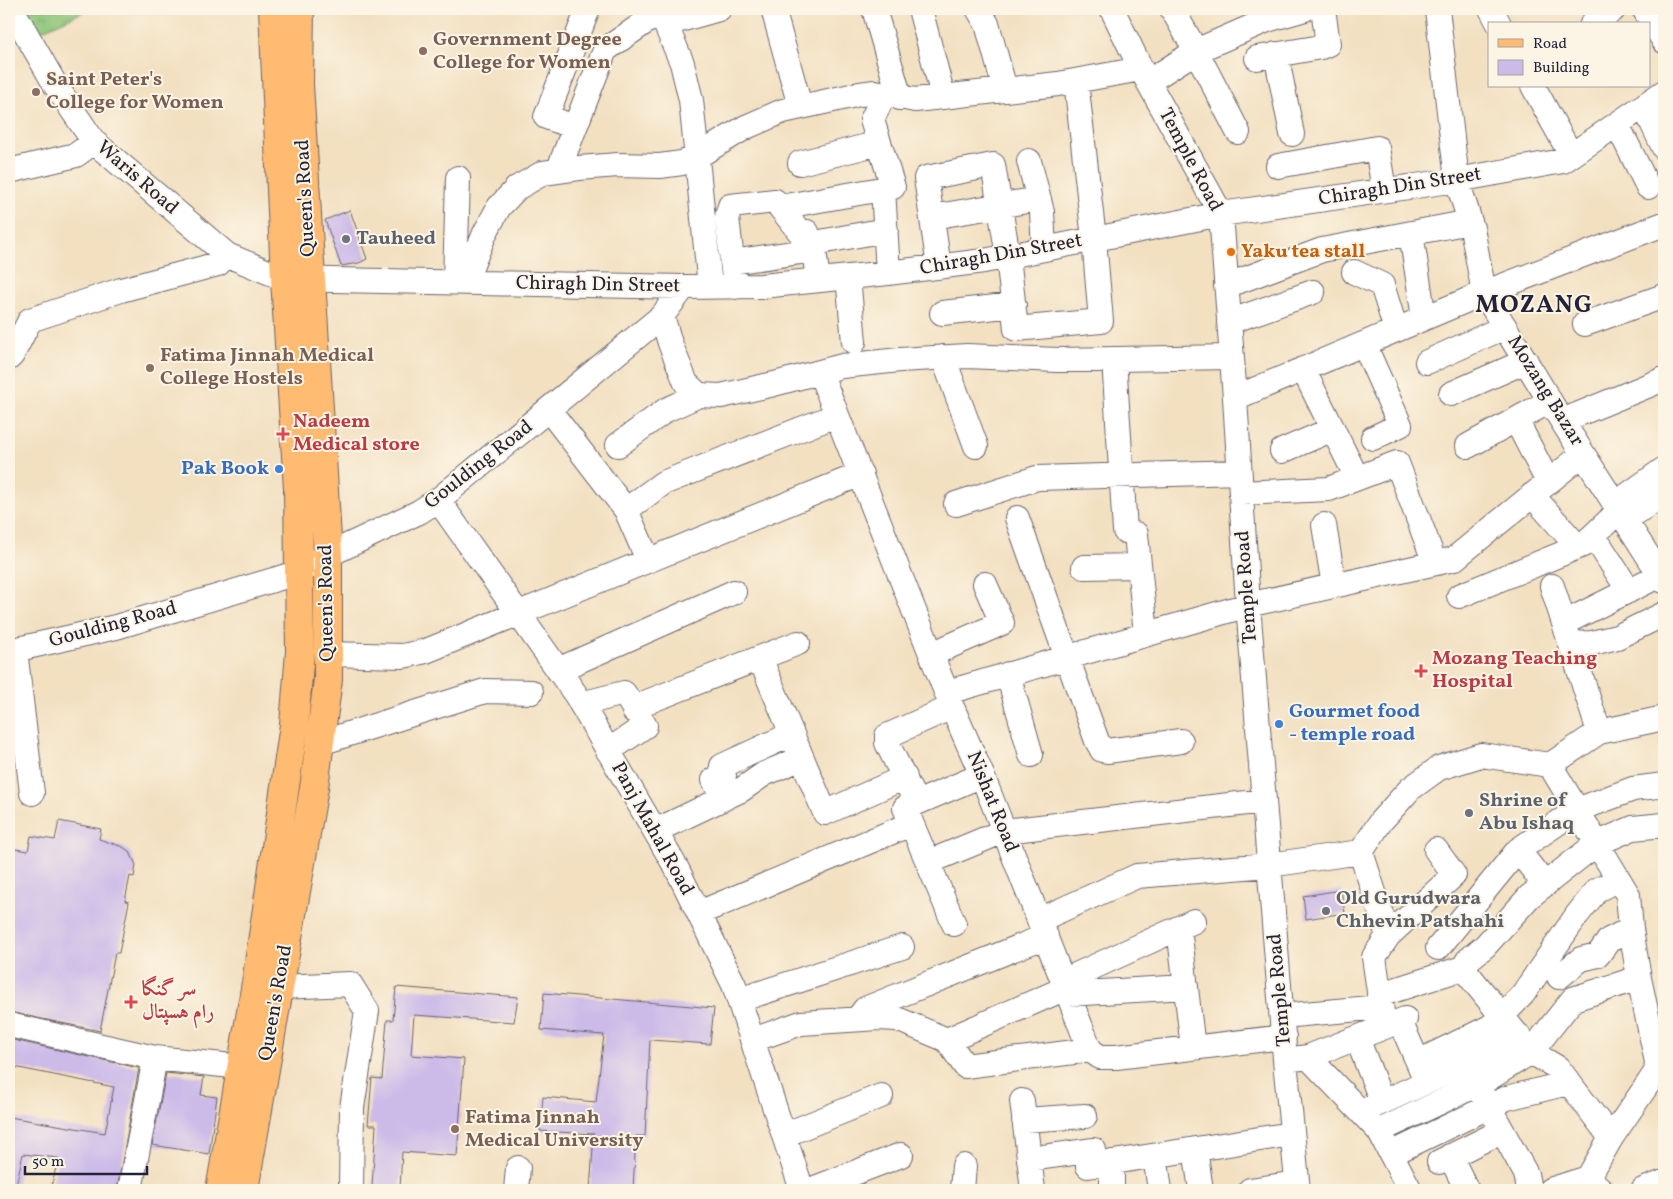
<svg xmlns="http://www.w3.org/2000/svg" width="1673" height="1199" font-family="Vollkorn,Amiri,serif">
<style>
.park{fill:url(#park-crowns);stroke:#57745a}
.building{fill:#ccbae8}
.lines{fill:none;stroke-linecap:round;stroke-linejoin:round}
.minor-casing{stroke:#6b646a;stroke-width:26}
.major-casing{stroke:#6b646a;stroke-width:30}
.minor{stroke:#fff;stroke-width:24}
.major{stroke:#febb71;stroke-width:28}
.education-dot{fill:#8d6e63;stroke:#fcf5e5;stroke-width:2}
.worship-dot{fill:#6b7280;stroke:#fcf5e5;stroke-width:2}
.food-dot{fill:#e8710a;stroke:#fcf5e5;stroke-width:2}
.health-dot{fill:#e0444e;stroke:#fcf5e5;stroke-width:2}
.shop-dot{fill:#3f7fe0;stroke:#fcf5e5;stroke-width:2}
.labels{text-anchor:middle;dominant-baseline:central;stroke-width:4;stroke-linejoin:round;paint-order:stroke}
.education-label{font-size:20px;font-weight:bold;fill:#785e54;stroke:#fcf5e5;text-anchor:start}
.street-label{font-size:20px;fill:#22223b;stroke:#fcf5e5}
.worship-label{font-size:20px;font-weight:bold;fill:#5b616d;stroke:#fcf5e5;text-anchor:start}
.food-label{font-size:20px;font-weight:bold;fill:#c56008;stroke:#fcf5e5;text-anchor:start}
.health-label{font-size:20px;font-weight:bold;fill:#be3a42;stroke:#fcf5e5;text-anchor:start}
.shop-label{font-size:20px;font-weight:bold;fill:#366cbe;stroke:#fcf5e5;text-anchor:end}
.district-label{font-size:25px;font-weight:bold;letter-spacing:1px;fill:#22223b;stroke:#fcf5e5}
</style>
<defs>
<pattern id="park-crowns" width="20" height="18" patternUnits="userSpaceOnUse" patternTransform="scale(1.25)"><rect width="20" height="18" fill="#8cc578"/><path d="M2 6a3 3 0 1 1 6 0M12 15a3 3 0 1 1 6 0" fill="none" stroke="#78a969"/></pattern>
</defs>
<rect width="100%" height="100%" fill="#fcf5e5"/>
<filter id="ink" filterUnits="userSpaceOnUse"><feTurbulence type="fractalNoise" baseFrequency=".02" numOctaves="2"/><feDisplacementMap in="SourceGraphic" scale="10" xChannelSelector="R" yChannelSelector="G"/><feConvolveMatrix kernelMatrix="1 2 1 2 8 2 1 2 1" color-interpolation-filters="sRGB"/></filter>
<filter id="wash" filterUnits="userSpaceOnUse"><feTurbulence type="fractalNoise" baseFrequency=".0096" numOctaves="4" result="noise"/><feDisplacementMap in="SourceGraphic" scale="20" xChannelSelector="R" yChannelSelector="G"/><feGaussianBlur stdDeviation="1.12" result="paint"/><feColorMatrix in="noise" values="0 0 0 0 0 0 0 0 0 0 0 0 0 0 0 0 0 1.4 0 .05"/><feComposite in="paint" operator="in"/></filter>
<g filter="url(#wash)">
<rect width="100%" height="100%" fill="#f2e0c1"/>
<path class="park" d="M21,9H90L34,34Z"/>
<g id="blocks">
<path class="building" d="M350,210L367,259L359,263L341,266L325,220Z
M59,821L101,829L99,839L123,847L130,852L136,865L134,877L130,876L125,901L129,902L119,953H115L100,1031L9,1012V848L28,851L31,836L55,840Z
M1341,890L1345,913L1306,919L1303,896Z
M396,987L518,997L514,1022L414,1015L411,1055L464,1059L457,1156L402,1152L400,1189L372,1187L376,1125H368L372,1078L382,1079L387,1020H393Z
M544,993L714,1008L710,1044L650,1040L645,1136H636L633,1190H590L594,1134L540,1131L543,1097L596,1102L604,1035L541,1030Z
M9,1039L139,1068L117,1190H51L58,1158L23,1154L15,1190H9V1117L105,1133L114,1087L9,1066Z
M166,1073L204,1077L201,1095L217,1097L209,1154L152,1145Z"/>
</g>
</g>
<g filter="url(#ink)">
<use href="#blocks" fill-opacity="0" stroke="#6b646a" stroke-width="1"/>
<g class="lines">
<g class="minor-casing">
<path id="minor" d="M12,9L56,86L94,142L227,255L285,279L684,287L762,286L888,273L984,261L1221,214L1457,180L1563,161L1664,92
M659,9L682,63L691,100L710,287
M773,9L800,106
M874,9L900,98
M920,9L943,96
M978,9L987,24L1005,89
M1112,9L1141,69L1221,214L1235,398L1248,605L1286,1071L1298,1190
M1172,9L1196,51L1238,132
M1437,9L1457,180L1472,228L1484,293L1562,421L1664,581
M1491,9L1499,24
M1644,9L1664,41
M666,24L719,9
M1592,24L1613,10
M1276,54L1292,134
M1257,58L1321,47L1328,44L1323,9
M1148,82L1196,51L1267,20L1305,9
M1533,86L1571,155
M1644,106L1664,148
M1617,124L1648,187
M575,127L546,117L588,9
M1029,161L1042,212L1044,249
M800,163L879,143
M1278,166L1377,148L1384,190
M9,171L76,155L94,142
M558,171L605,50L660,12
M883,188L888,273
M780,207L893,187L872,120L884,94
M932,217L1039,199
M807,232L809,244L886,230
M1411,233L1424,318
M732,262L814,250
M939,267L926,178L993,165L1008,256L1016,329L1101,321L1094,239L1076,81
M1354,272L1382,285L1396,330
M848,277L854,342
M455,282L458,178
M465,282L485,233L499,207L517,188L543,173L579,168L618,165L660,166L682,163L696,157L746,127L783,111L860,94L875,92L915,100L1058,84L1141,69
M1226,286L1322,250L1470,222
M735,287L727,217L730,206L775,201L814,250L818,280
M942,313L1014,305
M662,316L670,343L686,383L699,395L721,396L774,384L842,366L900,360L967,356L1058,360L1232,357
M1229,322L1313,292
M1585,324L1664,296
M1364,344L1400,425L1373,438
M943,357L976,446
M9,358L12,355L30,320L121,290L218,264L227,255
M1114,359L1125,531
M1427,362L1505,327
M1303,369L1357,478
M820,372L952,707L982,775L1090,1050L1100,1057H1116L1284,1037
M1451,394L1526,361
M1235,398L1484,293L1664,224
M549,410L626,510L648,560
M1516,420L1548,482
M1562,421L1664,379
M618,445L666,410L699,395
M1468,446L1550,401
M1282,451L1333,429
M1241,493L1329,489L1397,463L1435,563
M1532,495L1578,547
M438,500L576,695L677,869L734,985L802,1190
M956,504L1037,478L1239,472
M1615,504L1664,469
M626,510L663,483L837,415
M1017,518L1097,741L1102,750L1107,751L1181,741
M1625,520L1664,494
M1324,525L1334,586
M1136,534L1146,634
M1594,536L1629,591
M1084,567L1139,566
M1552,586L1599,732
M1459,596L1583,545L1619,511
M1564,623L1660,575
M1571,644L1592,643L1617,637L1664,614
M15,650L32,793
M9,651L116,627L300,572L328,555L419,512L438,500L662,316L684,287
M328,654L403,656L426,651L861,474
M932,654L1002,623L985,584
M760,658L825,813L905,777
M558,670L734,592
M1008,674L1031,755
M948,692L1248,605L1454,559L1583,454
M581,704L624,693L645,726L608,751
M634,711L647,702L798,643
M320,743L485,691L531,692
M1550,765L1628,895L1631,929L1639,978L1657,1062L1656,1072L1611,1138L1588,1178
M911,792L887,743V736L952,707
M723,799L714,780L724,776L722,766L792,734
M655,831L741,790L764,774L802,758
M1518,850L1545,885
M1361,852L1388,936L1374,957L1382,1012L1387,1026
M929,862L1004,831L1264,801
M699,913L911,824
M1039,920L1137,876L1269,865L1361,852L1381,821L1410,789L1439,768L1481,755L1550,765L1599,732L1664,718
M954,924L905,808L982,775
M1179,928L1193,1048
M1388,936L1454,875L1436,850
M1438,948L1518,850L1577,810L1633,789L1664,785
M1463,968L1531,1052L1558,1068L1611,1138
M1559,977L1581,959L1598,955L1609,940L1631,929
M1063,981L1194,921
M279,987L350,984L367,1011L352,1108L351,1190
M1068,994L1186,987
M1379,995L1463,968L1468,960L1485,946L1529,897L1596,844L1633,828L1664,825
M739,1000L902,947
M1282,1016L1381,1007
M858,1018L865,1009L1046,936
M1400,1021L1424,1076
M9,1025L155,1058
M1357,1038L1382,1102
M753,1040L801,1023L879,1018L897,1019L947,1040L965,1066L1090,1050
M947,1040L1066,988
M1308,1057L1405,1019
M1285,1060L1308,1057L1379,1131L1410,1190
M1418,1062L1490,1027L1502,1016L1523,994L1577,915L1597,890L1618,879
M1482,1094L1526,1174L1529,1190
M1022,1101L1033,1190
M1361,1112L1498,1049L1518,1035
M1024,1120L1085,1116
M1379,1131L1483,1082L1531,1052L1573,999L1639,978
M784,1135L881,1096
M1195,1149L1201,1190
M1391,1154L1507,1098L1568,1083
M1155,1156L1160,1190
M1450,1156L1467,1190
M1029,1159L1094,1150
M1439,1162L1502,1131
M1088,1166L1292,1134
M130,1190L155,1058L242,1067
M516,1190L518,1168
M810,1190L901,1155
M962,1190L964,1166
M1112,1190V1162
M1250,1190L1297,1183
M1550,1190L1588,1178L1602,1190
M1643,1190L1664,1182"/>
</g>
<g class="major-casing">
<path id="major" d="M220,1190L256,983L294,725L300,652L298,489L285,279L273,9
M244,1190L314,788L328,679V555L299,84L300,9"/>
</g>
<use href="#minor" class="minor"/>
<use href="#major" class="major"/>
</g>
</g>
<g class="education-dot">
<circle cx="423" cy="51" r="5"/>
<circle cx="36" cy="92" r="5"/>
<circle cx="150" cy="368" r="5"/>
<circle cx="455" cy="1129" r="5"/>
</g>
<g class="worship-dot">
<circle cx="346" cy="239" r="5"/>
<circle cx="1469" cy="813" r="5"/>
<circle cx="1326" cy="911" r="5"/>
</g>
<circle class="food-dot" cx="1231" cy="252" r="5"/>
<g class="health-dot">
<path d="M280.5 426.5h5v5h5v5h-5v5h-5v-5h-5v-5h5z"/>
<path d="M1418.5 663.5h5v5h5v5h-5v5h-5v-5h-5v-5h5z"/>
<path d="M128.5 994.5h5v5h5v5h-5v5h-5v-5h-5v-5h5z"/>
</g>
<g class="shop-dot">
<circle cx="279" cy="469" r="5"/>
<circle cx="1279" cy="724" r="5"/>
</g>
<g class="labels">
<g class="education-label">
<text x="433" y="40">Government Degree<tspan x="433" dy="23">College for Women</tspan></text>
<text x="46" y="80">Saint Peter's<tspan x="46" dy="23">College for Women</tspan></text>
<text x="160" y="356">Fatima Jinnah Medical<tspan x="160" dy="23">College Hostels</tspan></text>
<text x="465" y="1118">Fatima Jinnah<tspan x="465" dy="23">Medical University</tspan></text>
</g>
<g class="street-label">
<text transform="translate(1190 160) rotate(62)">Temple Road</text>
<text transform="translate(137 178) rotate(41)">Waris Road</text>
<text transform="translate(1400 187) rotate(-9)">Chiragh Din Street</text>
<text transform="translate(306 198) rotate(-93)">Queen's Road</text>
<text transform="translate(1001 255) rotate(-10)">Chiragh Din Street</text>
<text transform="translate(598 285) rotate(1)">Chiragh Din Street</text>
<text transform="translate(1545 391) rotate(58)">Mozang Bazar</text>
<text transform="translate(479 465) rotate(-38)">Goulding Road</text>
<text transform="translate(1247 587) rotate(-94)">Temple Road</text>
<text transform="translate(327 603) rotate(-91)">Queen's Road</text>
<text transform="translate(113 625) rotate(-15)">Goulding Road</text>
<text transform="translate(992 802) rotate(68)">Nishat Road</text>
<text transform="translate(652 829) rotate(61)">Panj Mahal Road</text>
<text transform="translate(1280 990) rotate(-95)">Temple Road</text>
<text transform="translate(276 1003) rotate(-80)">Queen's Road</text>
</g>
<g class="worship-label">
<text x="356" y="239">Tauheed</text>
<text x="1479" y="801">Shrine of<tspan x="1479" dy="23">Abu Ishaq</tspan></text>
<text x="1336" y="899">Old Gurudwara<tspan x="1336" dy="23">Chhevin Patshahi</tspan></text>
</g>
<g class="food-label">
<text x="1241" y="252">Yaku tea stall</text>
</g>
<g class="health-label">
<text x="293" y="422">Nadeem<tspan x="293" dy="23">Medical store</tspan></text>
<text x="1432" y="659">Mozang Teaching<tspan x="1432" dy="23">Hospital</tspan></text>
<text x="142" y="990">سر گنگا<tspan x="142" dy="23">رام ہسپتال</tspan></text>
</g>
<g class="shop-label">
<text x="269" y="469">Pak Book</text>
<text x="1289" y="712" text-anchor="start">Gourmet food<tspan x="1289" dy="23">- temple road</tspan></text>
</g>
<g class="district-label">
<text x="1534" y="305">MOZANG</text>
</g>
</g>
<rect width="1673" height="1199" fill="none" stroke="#fcf5e5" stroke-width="30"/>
<rect x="1488" y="22" width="162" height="65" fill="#fcf5e5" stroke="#a5a1a1"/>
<rect x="1498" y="39" width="25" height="8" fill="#febb71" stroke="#a5a1a1"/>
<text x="1533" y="48" font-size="15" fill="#22223b">Road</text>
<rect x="1498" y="60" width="25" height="15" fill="#ccbae8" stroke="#a5a1a1"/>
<text x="1533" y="72" font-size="15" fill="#22223b">Building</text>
<path d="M25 1166v8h122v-8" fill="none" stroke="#22223b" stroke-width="2.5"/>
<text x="32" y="1166" font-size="15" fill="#22223b" stroke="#fcf5e5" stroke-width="4" paint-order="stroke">50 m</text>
</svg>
